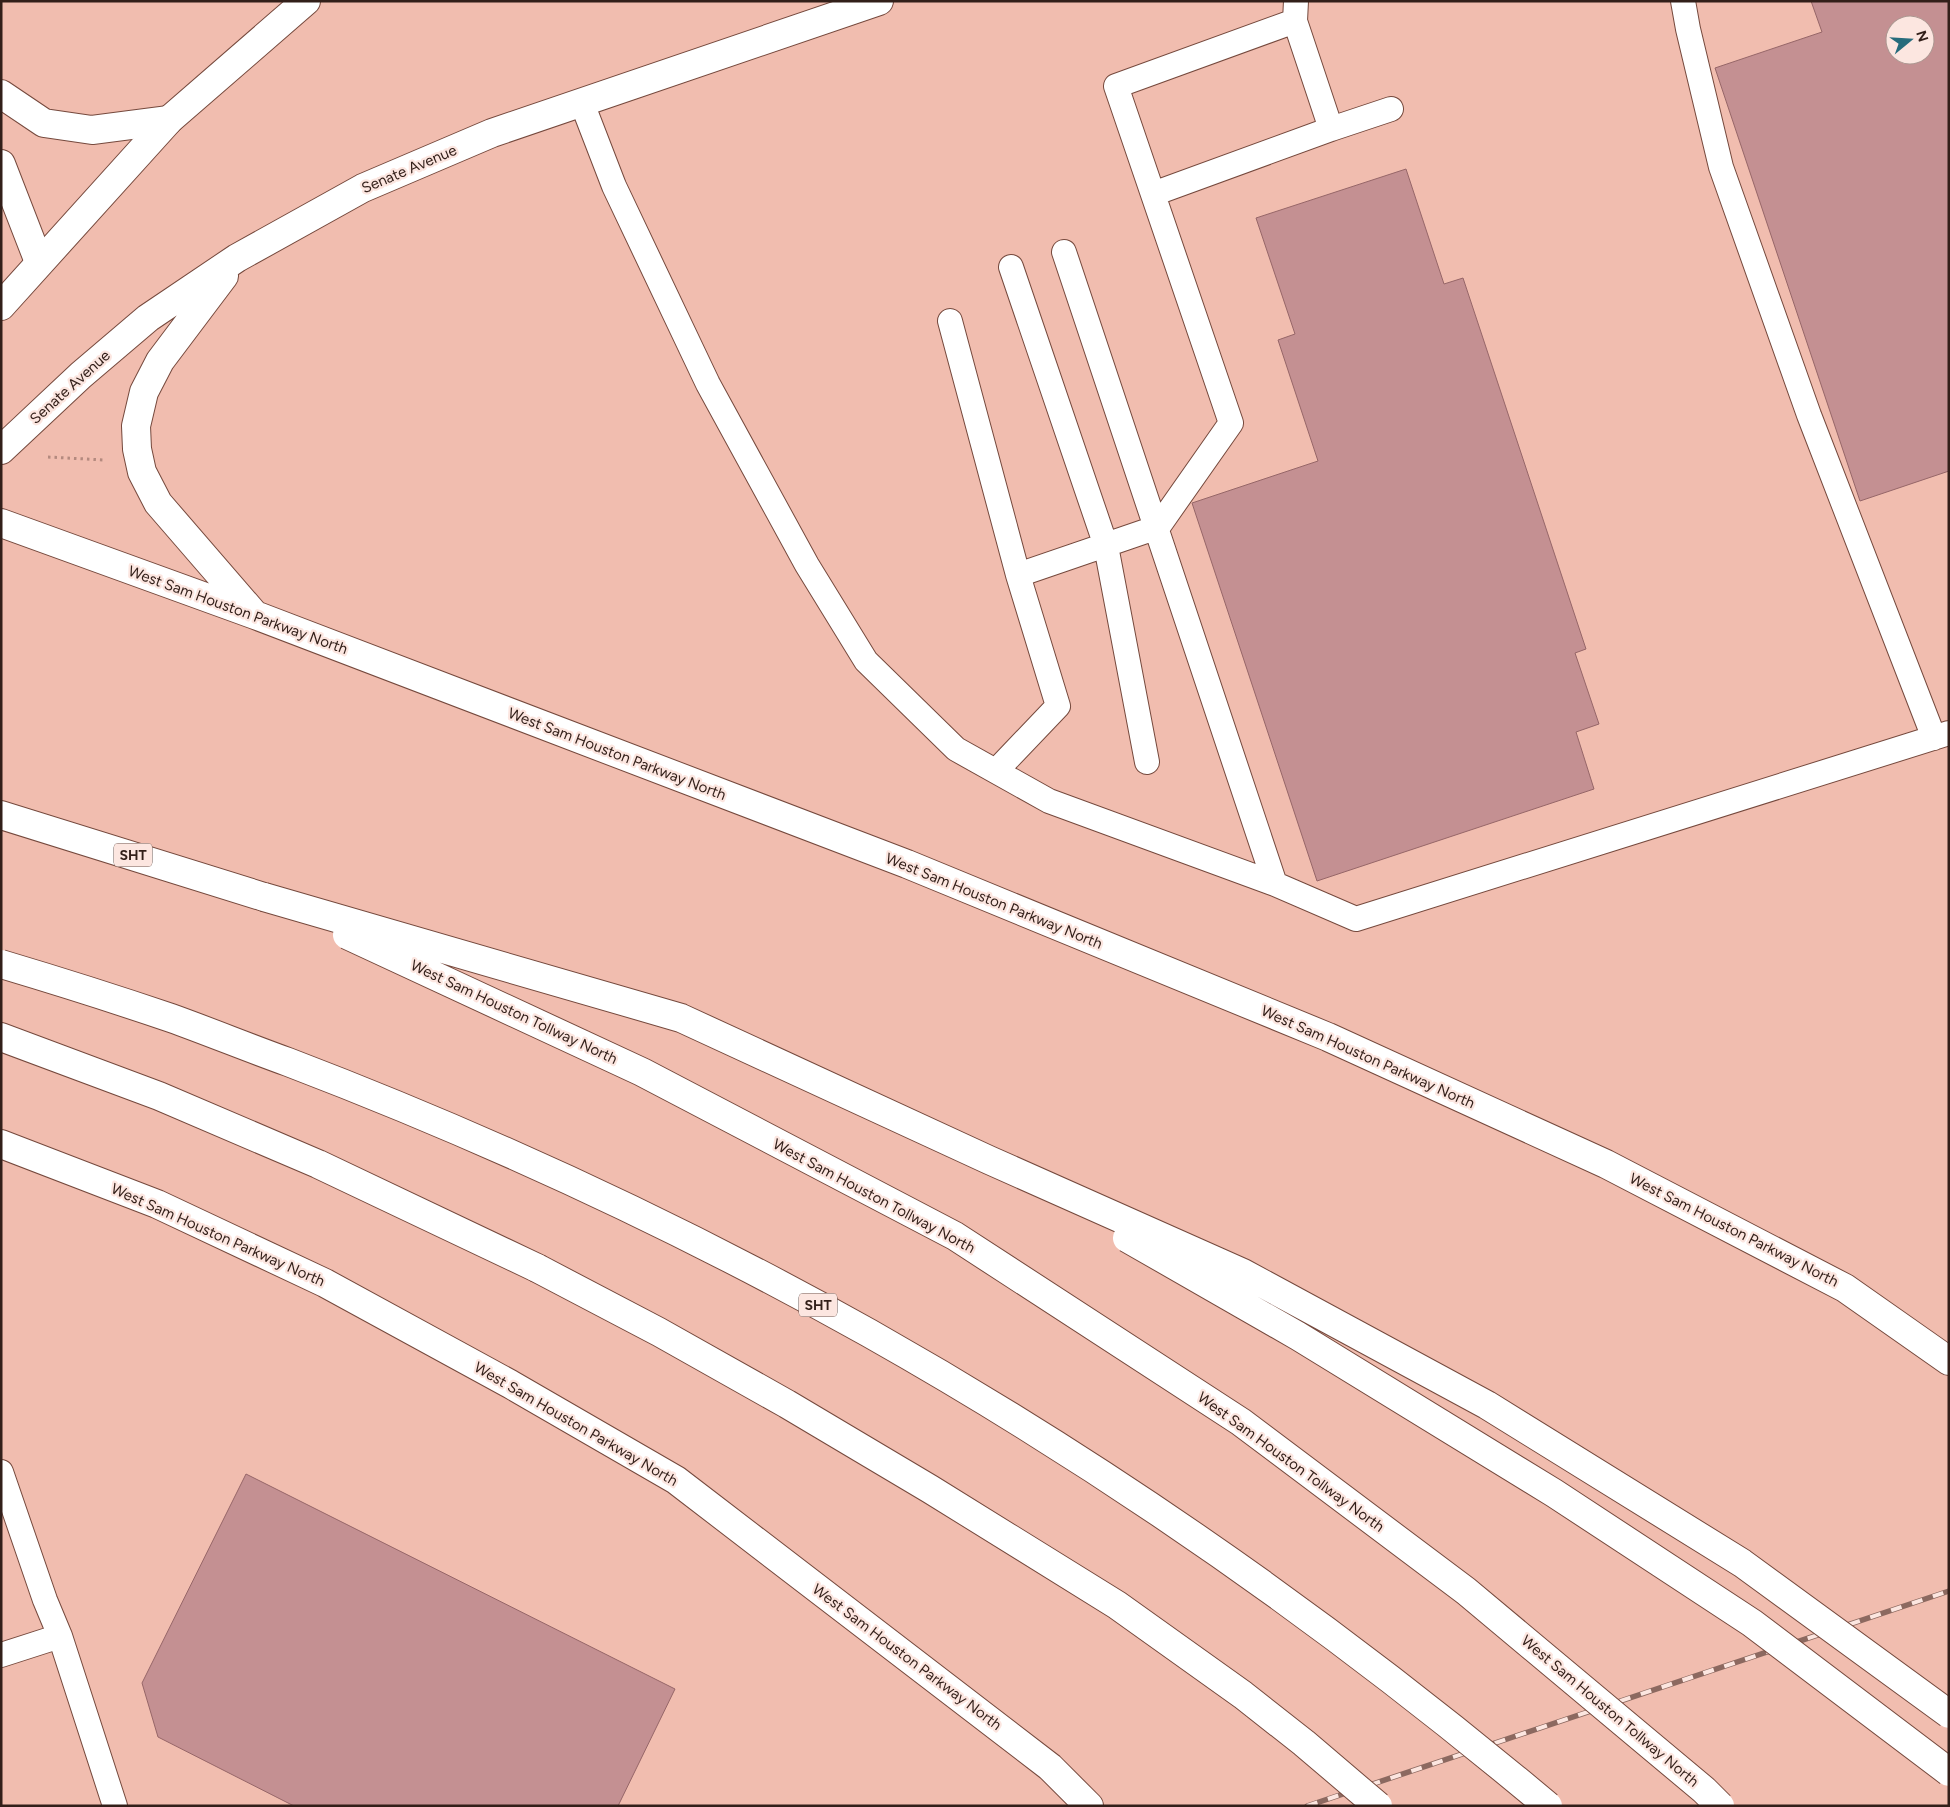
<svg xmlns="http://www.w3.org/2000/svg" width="1950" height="1807" font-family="Figtree,sans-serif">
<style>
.building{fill:#c49092;stroke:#966668;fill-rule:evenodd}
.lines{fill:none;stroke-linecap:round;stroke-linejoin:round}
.service-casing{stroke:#75493d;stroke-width:26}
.minor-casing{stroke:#75493d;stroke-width:30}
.secondary-casing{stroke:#75493d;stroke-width:30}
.motorway-casing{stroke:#75493d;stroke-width:30}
.path{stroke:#b48a7f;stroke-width:3;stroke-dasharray:2.5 4;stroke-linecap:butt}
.service{stroke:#fff;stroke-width:24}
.minor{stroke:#fff;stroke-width:28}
.secondary{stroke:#fff;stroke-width:28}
.motorway{stroke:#fff;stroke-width:28}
.rail-casing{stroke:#8c6960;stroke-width:5.5}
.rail{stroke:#fce6e0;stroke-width:4;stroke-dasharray:11;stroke-linecap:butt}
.motorway-bridge-casing{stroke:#75493d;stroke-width:30;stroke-linecap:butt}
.motorway-bridge{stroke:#fff;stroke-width:28}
.labels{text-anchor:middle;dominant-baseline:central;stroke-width:4.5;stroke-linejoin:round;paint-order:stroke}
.shield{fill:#fce6e0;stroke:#6f5b55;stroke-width:1}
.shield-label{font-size:14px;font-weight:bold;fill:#321f19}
.street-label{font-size:15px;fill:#321f19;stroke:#fce6e0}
</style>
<rect width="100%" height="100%" fill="#f1bdaf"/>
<path class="building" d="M1811,1H1949V471L1860,501L1715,68L1822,32ZM1895,25H1925V55H1895Z
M1406,169L1444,284L1463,278L1586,649L1575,653L1599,724L1576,732L1594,789L1317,881L1192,503L1318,461L1278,340L1295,334L1256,218Z
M246,1474L675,1689L618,1806H294L158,1737L142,1683Z"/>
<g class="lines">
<g class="service-casing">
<path id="service" d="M1683,1L1688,29L1721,167L1809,415L1934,738
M582,103L614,186L708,384L807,565L866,661L956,749L1049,801L1275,884
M1331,129L1391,109
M1153,194L1331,129L1295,21
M1064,252L1275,884L1356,919L1949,733
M1011,267L1106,546L1147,762
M950,321L1018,575L1058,706L996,771
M1018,575L1158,527L1231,423L1116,86L1295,21L1296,1
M1,1472L45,1600L60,1636L115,1806
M1,1655L60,1636"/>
</g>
<g class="minor-casing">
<path id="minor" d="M1,94L44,123L92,130L169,120
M1,164L39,262"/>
</g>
<g class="secondary-casing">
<path id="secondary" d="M224,276L160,361L144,392L136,426L137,449L142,472L158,503L254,614
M1,306L169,120L306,1
M1,450L81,375L148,318L237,258L363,188L492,133L879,1
M1,523L255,615L907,864L1328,1037L1606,1164L1845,1288L1949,1361
M1,1144L157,1204L325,1283L510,1384L676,1480L1050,1767L1089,1806"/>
</g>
<g class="motorway-casing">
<path id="motorway" d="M1,815L264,897
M1,1037L159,1096L318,1164L537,1268"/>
</g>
<path class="path" d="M48,457L104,460"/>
<use href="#service" class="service"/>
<use href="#minor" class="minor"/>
<use href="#secondary" class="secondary"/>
<use href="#motorway" class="motorway"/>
<g class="rail-casing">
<path id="rail" d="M1307,1806L1949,1591"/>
</g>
<use href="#rail" class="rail"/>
<g class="motorway-bridge-casing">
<path id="motorway-bridge" d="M264,897L681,1018L989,1160L1243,1273L1487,1405L1742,1563L1949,1714
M347,935L642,1072L955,1236L1241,1422L1466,1591L1704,1790L1720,1806
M1,964C58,981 115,999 171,1018C210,1032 249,1048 288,1062C487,1138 683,1229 869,1333C1110,1469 1336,1628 1548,1806
M1127,1238L1298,1336L1554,1493L1752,1623L1949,1772
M537,1268L659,1332L787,1404L930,1489L1117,1605L1243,1695L1304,1743L1378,1806"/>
</g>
<use href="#motorway-bridge" class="motorway-bridge"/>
</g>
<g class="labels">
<g class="shield">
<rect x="114" y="843.5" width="38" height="23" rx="4"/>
<rect x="799" y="1293.5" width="38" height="23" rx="4"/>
</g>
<g class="shield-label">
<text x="133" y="855">SHT</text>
<text x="818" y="1305">SHT</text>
</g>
<g class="street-label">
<text transform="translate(409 169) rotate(-23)">Senate Avenue</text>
<text transform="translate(70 387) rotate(-42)">Senate Avenue</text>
<text transform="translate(238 610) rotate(20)">West Sam Houston Parkway North</text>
<text transform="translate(617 754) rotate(21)">West Sam Houston Parkway North</text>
<text transform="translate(994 901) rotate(22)">West Sam Houston Parkway North</text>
<text transform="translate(514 1012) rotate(25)">West Sam Houston Tollway North</text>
<text transform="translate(1368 1057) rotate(24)">West Sam Houston Parkway North</text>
<text transform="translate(874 1196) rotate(28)">West Sam Houston Tollway North</text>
<text transform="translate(1734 1230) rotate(27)">West Sam Houston Parkway North</text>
<text transform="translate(218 1235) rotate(24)">West Sam Houston Parkway North</text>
<text transform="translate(576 1424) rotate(30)">West Sam Houston Parkway North</text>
<text transform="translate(1291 1462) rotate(36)">West Sam Houston Tollway North</text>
<text transform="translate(907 1657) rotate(37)">West Sam Houston Parkway North</text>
<text transform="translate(1610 1711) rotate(40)">West Sam Houston Tollway North</text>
</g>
</g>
<rect width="1950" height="1807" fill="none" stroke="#321f19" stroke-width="5"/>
<g transform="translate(1910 40) rotate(72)"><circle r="24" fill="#fce6e0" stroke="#ab9690"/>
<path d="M0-4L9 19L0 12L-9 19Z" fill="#276c7c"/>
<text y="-8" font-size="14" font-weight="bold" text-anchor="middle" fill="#321f19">N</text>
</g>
</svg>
